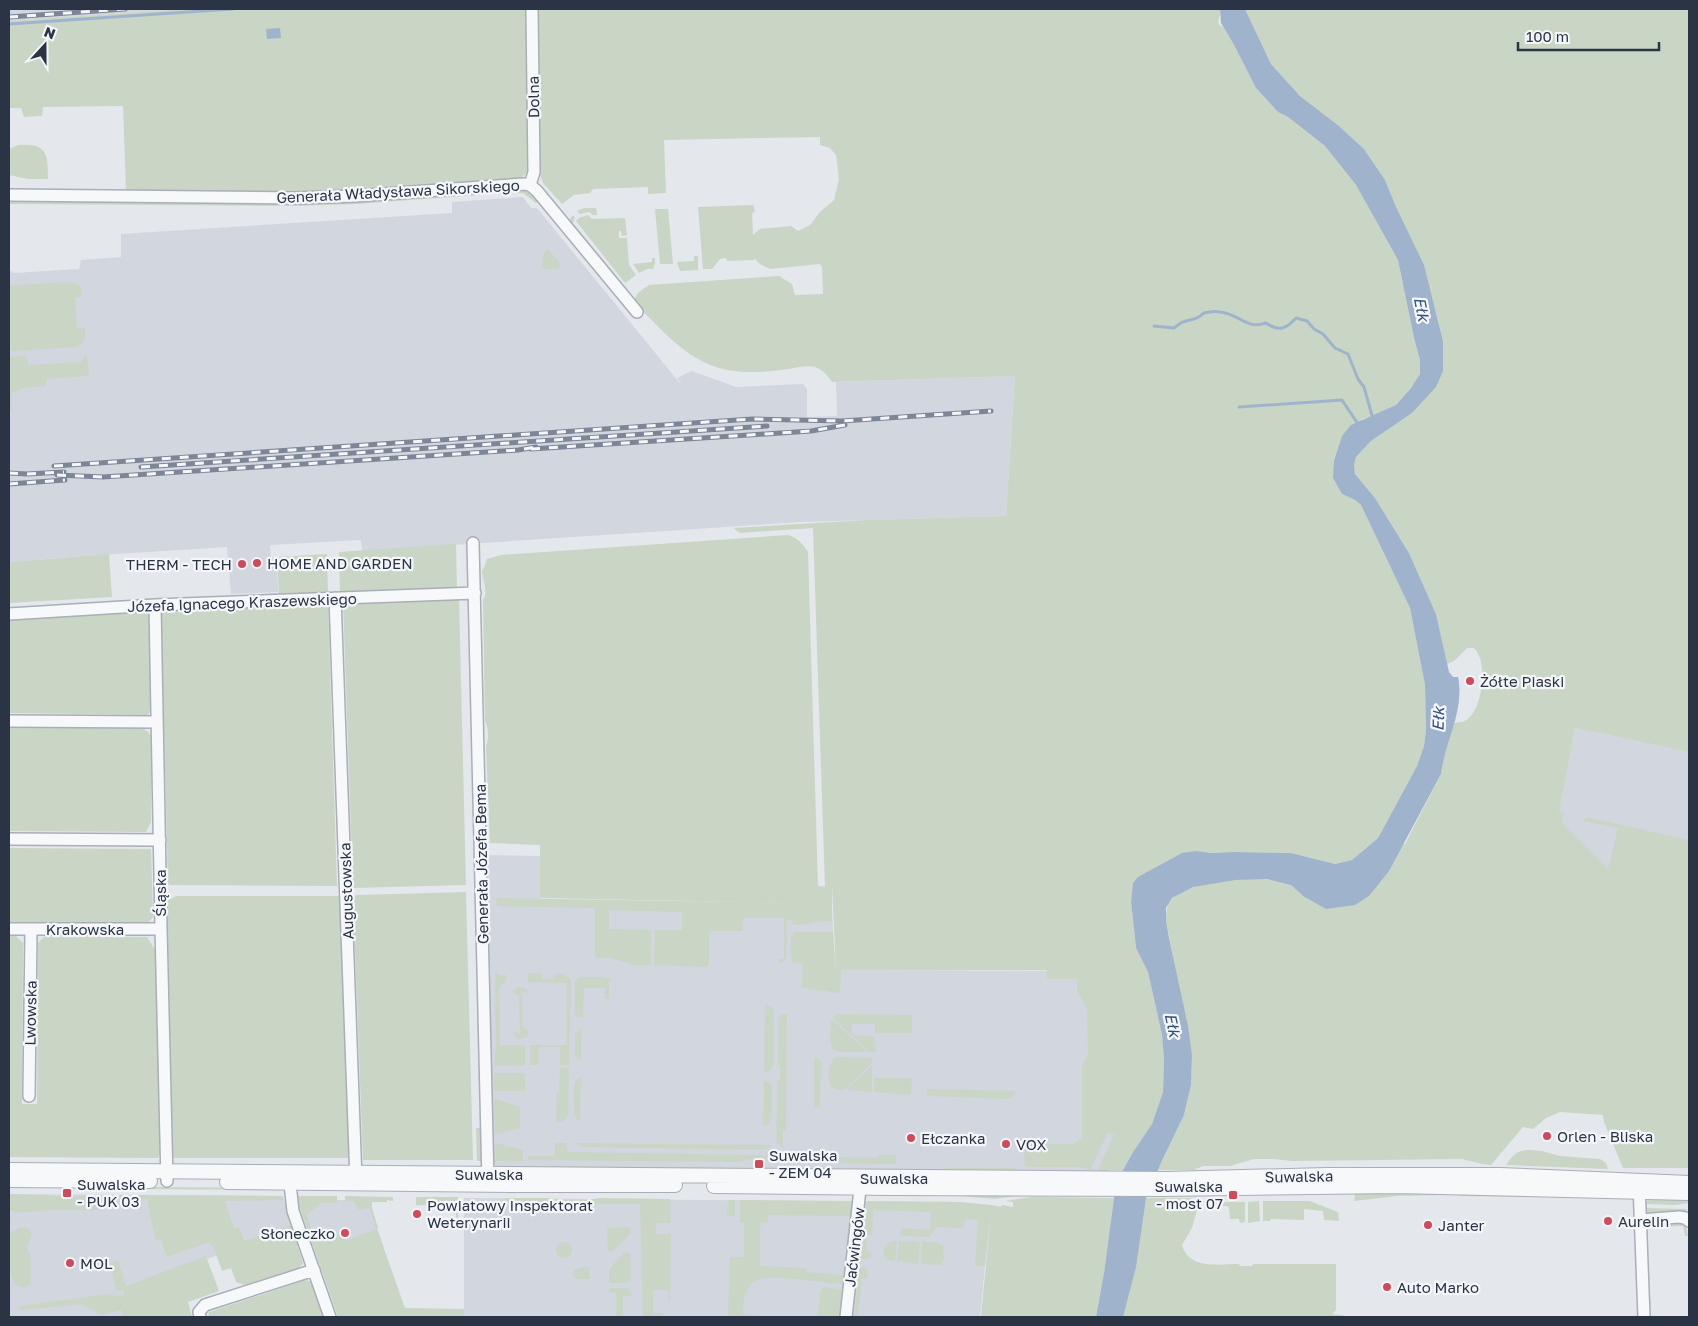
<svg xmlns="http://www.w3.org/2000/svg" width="1698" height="1326" font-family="'Golos Text',sans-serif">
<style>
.built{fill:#d2d6de}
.green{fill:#c9d6c5}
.water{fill:#9fb4cc}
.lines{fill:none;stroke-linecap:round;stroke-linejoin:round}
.stream{stroke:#9fb4cc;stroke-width:3}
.minor-casing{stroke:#a9aeb7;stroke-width:14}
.tertiary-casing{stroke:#a9aeb7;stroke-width:16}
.minor{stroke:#f7f8fa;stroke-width:11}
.tertiary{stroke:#f7f8fa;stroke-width:14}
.rail-casing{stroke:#7d8696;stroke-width:5}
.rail{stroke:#f4f6f9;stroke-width:3;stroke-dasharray:9;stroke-linecap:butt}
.poi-dot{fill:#d1495b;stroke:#f4f6f9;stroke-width:2}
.labels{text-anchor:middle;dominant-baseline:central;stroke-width:4.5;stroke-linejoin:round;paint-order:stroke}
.street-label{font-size:15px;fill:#2b3445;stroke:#f4f6f9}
.poi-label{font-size:15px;fill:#2b3445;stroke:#f4f6f9;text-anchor:start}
.water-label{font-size:16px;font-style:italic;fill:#34527a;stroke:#f4f6f9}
</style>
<rect width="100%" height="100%" fill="#e4e7ec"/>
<path class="built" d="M9,9H183L9,21Z
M523,197L531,208H537L683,387L677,378L692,371L736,387L803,384L807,389V417L837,416L836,382L1015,376L1006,516L801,522L362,551L361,540L270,545L271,558L277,557L278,592L231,594L227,547L69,557L9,562V270L14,273L79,269L81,260L121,257V234L452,213V202Z
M1575,728L1689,752V949L1555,825Z
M488,855L540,856V899L816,904L815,886L831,887L835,970L1107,971L1140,1056L1108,1174L499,1169L494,1164L492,1158L485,859Z
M9,1194L283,1196L293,1230L126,1286L136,1317H9Z
M464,1198L959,1202L991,1205L980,1317H464Z
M321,1200H368L385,1252L323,1273L304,1214Z"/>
<path class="green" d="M183,9H527L528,171L522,177L517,178L319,192L126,190L123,106L43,107L42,116L24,117L21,108H9V21Z
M537,9H1220C1221,15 1217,20 1219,25L1223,27L1234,45L1256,88L1278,112L1288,117L1325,146L1356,185L1398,260L1414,338L1420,360V375L1411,388L1396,405L1377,415L1362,419L1342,494L1355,500L1361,505L1410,608L1425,685L1426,730L1424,746L1417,766L1378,838L1352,860L1335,864L1291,853L1234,852L1211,853L1197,851L1133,883L1131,903L1136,948L1148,972L1162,1035L1164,1060L1163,1092L1152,1124L1133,1152L1123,1170H1098L1114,1135L1108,1132L1090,1170L1080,1167H1027L1024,1164L1025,1144H1073L1082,1138V1065L1088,1056L1087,1009L1077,991V979H1047V970H841L840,993L802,988L803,963L792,962C791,952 788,941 794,932H833L836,970L832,886V921C819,920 805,926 794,925L790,920L787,919L786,957L785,961L779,963V959H784V918H743L742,931H709V964L707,967L654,965L655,930H682V912L609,910V929L651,930V965H634L611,958H595V908L497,906L496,898L794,903L540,898V845L490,843L486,747C489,737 489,730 485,721L483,600C489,591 482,581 482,570L484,568L487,559L501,555L788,535C797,537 803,544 808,552L818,886L825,887L813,528L740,533L733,528L867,520L1006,516L1015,376L832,382C827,375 823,370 815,367C807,365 796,368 788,369C768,372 743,374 723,369C686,360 661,329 635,303C633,294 642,290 649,285L779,276L792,284L795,295L823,294L822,267L820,264L770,269L760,264L754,258V260L727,261L726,258L720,259L712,269H703L698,207L753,205L755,212L752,213L753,235L760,229L791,226L798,231L810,225L820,212L834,200L839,179L836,155L830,148L820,145V137L664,140L666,193L648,194V187L593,189L590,193L574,195L562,204L543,183L540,175Z
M1245,9H1689V752L1575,728L1559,811L1564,813L1562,823L1608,869L1618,828L1584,821L1586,817L1689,840V1168H1623L1604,1122L1603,1115L1560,1112L1546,1118L1533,1129L1523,1127L1491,1165L1482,1164L1462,1159L1292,1161L1274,1159H1254L1230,1166H1203L1194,1170H1158L1184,1115L1191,1085L1192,1055L1166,921C1166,913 1166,906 1172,899C1189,879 1269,873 1291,885C1295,888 1299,893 1303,896L1405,844L1441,774L1442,764L1454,723C1459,722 1466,722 1469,718C1483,705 1488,661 1474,648H1467L1454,661L1447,664L1436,614L1409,553L1375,498L1355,474L1354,465L1356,457L1371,441L1412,413L1443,341L1434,305L1385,180L1364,149L1339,126L1300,96L1271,64Z
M18,145C47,143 48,153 48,179H28L9,175V149Z
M522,190L528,192L538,201L536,203L523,193L497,194L499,191Z
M477,192L480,195L356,204L295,206L9,204V201L295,203L356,201Z
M585,208H596L597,215H593L589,212L580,214L577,211Z
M655,209H668L673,264H660Z
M573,215L575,217L573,223L627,289L570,225V219Z
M588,215L592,219L625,218L627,235L622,236L621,231H619V238H627L629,265L636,275L625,283L576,221L579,218Z
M546,249H548L559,262L560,266L558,269H543L542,260Z
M694,256H698V270L680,271L677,262L694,261Z
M652,258H655V263L653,269H647L639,273L633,264L652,262Z
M73,282L81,287L82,294L80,297L75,298L77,328H85C85,337 86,342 76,347L15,351L9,350V286L14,285Z
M85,355H87L89,376L46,379V386L21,388L19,391L11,393L12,411H9V357L27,356L28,365L81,362Z
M456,544L457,589L340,594L339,552Z
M109,554L112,597L9,603V562Z
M327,554L328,595L279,596L277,557Z
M459,599L466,885L353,888L343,602Z
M328,603L337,886L168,885L161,610Z
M146,612L150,615L152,710L147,715L9,713V620Z
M9,727L143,728L151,735V822L146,832L9,831Z
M9,848L151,849L153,917L149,922H9Z
M466,892L473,1160H363L353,897L356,895Z
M176,896H340L349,1158H173L167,901Z
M9,936H16L23,943L22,1104H37L38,943L45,936L147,937L156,951L160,1152L158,1158L9,1157Z
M495,973H497L498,975H506L507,979L499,988L500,1045H525V1065L494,1066L496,1047Z
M528,973H541L542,979H553V975C560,971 565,975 571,980L569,1065H560V1047H539L538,1065H530V1045H566L567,983L528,982Z
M580,977H603L611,979L609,982V999H605V988H584L583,1018L575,1016V981Z
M518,987L526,989L529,994L522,991L523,1027L529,1031L527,1037L520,1039L516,1038L512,1031L520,1034L519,996L512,992Z
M765,1004L772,1008L774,1011L773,1065L770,1070L764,1074Z
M785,1014H787L786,1130H783V1147L776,1142L778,1080H780V1066L778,1065L779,1019L781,1015Z
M837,1014L912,1015V1033H875V1024H852V1035L874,1036L876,1052H869L833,1018Z
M832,1019L833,1020L867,1052H838L833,1050C829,1042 829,1028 832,1019Z
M581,1028V1060H580L575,1055V1034Z
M814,1057L818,1058L821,1063L820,1106L817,1108H814Z
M836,1057L872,1058V1063L844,1090C840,1090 836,1090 832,1087C826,1080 829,1061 836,1057Z
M872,1065V1092L846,1090Z
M560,1068H569L568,1113L565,1120L556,1123L557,1092H559Z
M494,1073H525V1091H494Z
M581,1077L580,1121L577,1119L574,1114V1087L576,1080Z
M874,1078H912L911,1095L874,1092Z
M764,1080L771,1084L772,1088L771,1119L767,1125H763Z
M926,1089L1016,1091L1015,1094L1009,1099L928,1096Z
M494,1100H499L520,1107V1128L495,1134Z
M476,1128H480L483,1130L482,1161H477Z
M495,1143L523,1150V1161H496Z
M555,1143H566L568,1152L814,1156L820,1157L819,1163C808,1163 795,1164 784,1163C765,1160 757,1157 737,1162L528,1160V1156H555Z
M574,1143L772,1145L767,1149L762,1150L583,1147Z
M1530,1150L1542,1151L1560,1156L1600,1159L1606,1163L1608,1169L1506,1165C1512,1155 1518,1150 1530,1150Z
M877,1155H896V1164L828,1163V1161L838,1157L877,1158Z
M528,1166L726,1167L727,1170L526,1169Z
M944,1168H1015L1014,1170L944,1169Z
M135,1187L277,1188L280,1190L133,1189Z
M1359,1191L1446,1194L1447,1195L1398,1196L1354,1201L1355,1194Z
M1456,1192L1627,1197V1198L1460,1196Z
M897,1193L1028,1194L995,1199L960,1196L897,1195Z
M9,1194L75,1197L90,1195H122V1201L121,1198L100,1202L101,1210H49L18,1213L9,1210Z
M133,1195L281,1196L283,1200L225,1201L234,1228L239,1227L244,1241L291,1225L303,1263L299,1268L244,1285L236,1282L231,1268L222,1271L213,1246L209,1243L204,1244L167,1257L161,1240H155L147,1199L135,1200L134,1204H132Z
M298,1196H337V1203H321L307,1215L315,1241L343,1232L347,1240L376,1229L370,1209L365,1208L358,1210L354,1201H345V1196L393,1197V1201L387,1200V1202H372V1208L378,1228L377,1229L405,1308L464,1309V1317H338L299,1206Z
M416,1197H458V1218H456V1206L416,1205Z
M1031,1197L1114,1198L1104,1273L1096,1317H981L991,1212L985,1266H975L978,1220L965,1219L963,1228L936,1227L929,1237L900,1236L901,1228L930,1230L931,1212L873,1210L872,1235H863L867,1201L959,1202L991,1205L1001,1207L1002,1205L1013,1207V1202L1005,1201Z
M1650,1197H1689V1203L1675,1205L1645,1204L1646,1202Z
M504,1198H548L558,1200H588L600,1198L670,1199L671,1223H656V1234H671L670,1299L669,1300L668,1290H653V1313H662L664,1306L662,1317H643L640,1204L507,1203Z
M1146,1198H1191L1199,1203L1192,1228L1182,1245C1189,1270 1219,1264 1239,1264L1240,1266H1252L1253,1264H1336V1310L1332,1314L1346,1316V1317H1123Z
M728,1200H735V1216H727Z
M740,1200L854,1201L848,1253L847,1255H845L849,1216L769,1215L767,1223L762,1222L760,1228V1266L806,1268V1272L843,1275L844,1266H846L844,1283C823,1286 766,1269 751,1284C744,1292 743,1304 743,1314L770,1317H728L730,1257H744V1223H740Z
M1259,1201L1260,1221L1248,1223V1202Z
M1263,1201H1310L1338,1212L1339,1221L1324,1220L1323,1211L1304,1209V1220L1271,1219L1270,1221H1263Z
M1208,1202H1245V1222L1240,1223L1239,1219H1230L1229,1208L1227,1206H1207Z
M1645,1208L1686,1209L1689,1215L1651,1214L1646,1212Z
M1682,1223L1686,1226L1688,1236H1685L1683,1226L1653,1227V1224Z
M20,1227L27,1228L32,1233L29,1244L27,1245L28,1252H30L31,1283C28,1286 25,1288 21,1287C5,1285 9,1245 9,1233Z
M630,1227V1234L613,1251H608L607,1228Z
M862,1238H867L866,1250L872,1254C871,1260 865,1259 860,1258Z
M897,1241L895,1261L888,1260L883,1255L884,1248L890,1242Z
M899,1241L920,1242L918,1264L897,1261Z
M922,1242H935L943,1245L944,1259L940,1265L921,1264Z
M556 1250a8 8 0 1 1 16 0a8 8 0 1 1-16 0Z
M625,1252L630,1254L631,1280L626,1283H609V1269Z
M206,1256L219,1291L188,1302L192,1317H123L122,1310L101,1315L82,1304L22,1310L18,1308L20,1306L109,1294L115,1296L124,1295V1290L116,1291L110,1263L118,1260L126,1286Z
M582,1267H589L590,1279H576L573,1276L574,1270Z
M859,1267L867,1268V1279L862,1278L858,1317H854Z
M306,1280L311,1282L323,1317H208L209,1312Z
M824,1287L844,1290L841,1317H818L820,1293L821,1290Z
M610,1288H627L630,1290L632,1296H623V1317H630H616V1293L609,1292Z"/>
<path class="water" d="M1220,9H1245L1271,64L1300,96L1339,126L1364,149L1385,180L1396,207L1424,265L1443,341V371L1436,387L1412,413L1371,441L1356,457L1354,465L1355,474L1375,498L1409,553L1436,614L1449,672L1453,677H1458C1465,710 1445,741 1441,774L1389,871L1369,896L1355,905L1326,909L1303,896L1291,885L1267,879L1235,880L1193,887L1172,898L1166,908V921L1169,938L1188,1026L1192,1055L1191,1085L1184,1115L1161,1163L1146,1198L1136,1267L1123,1317H1096L1104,1273L1114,1198L1123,1170L1133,1152L1152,1124L1163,1092L1164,1060L1162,1035L1148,972L1136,948L1131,902L1133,883L1138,877L1182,853L1197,851L1211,853L1234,852L1291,853L1335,864L1352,860L1378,838L1417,766L1424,746L1426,730L1425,685L1410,608L1361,505L1355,500L1342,494L1333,478L1334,461L1342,436L1351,425L1396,405L1411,388L1420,374V360L1414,338L1398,260L1356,185L1325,146L1288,117L1278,112L1256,88L1234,45L1221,23Z
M280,28L281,38L267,39L266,29Z"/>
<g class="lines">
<path class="stream" d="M9,24L233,9
M1154,326L1174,328C1184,320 1183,322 1194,319C1199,318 1201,315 1204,313C1208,312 1216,311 1220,312C1240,314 1246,330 1266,323C1279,332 1286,329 1296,318L1307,321L1314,329L1323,334L1335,348L1348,354L1358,379L1364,387L1373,419
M1239,407L1342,400L1358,424"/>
<g class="minor-casing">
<path id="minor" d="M530,185L534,172L532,9
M9,195L296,198L355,196L524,184L530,185L537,191L637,312
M473,543L488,1182
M335,598L356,1181
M155,605L161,929L167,1181
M9,614L155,605L475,593
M9,721L157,722
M9,839L160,840
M9,929H161
M29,1096L31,929
M289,1175L293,1211L330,1317
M1639,1184L1644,1317
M1640,1220L1679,1217L1685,1218L1689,1221
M200,1317L199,1312L205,1305L314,1270
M846,1317L861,1180"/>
</g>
<g class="tertiary-casing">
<path id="tertiary" d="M9,1170L1165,1179L1327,1175H1500L1689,1183
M9,1180L150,1181
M227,1182L520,1185H675
M714,1186L892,1188L1162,1189L1397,1186L1689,1193"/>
</g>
<use href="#minor" class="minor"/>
<use href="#tertiary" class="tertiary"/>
<g class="rail-casing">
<path id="rail" d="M9,17L125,9
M531,449L811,431L845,425
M54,466L752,419L842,421L991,411
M141,467L767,426
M9,473L27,474L64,472
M57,475L103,477L518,450L536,447
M9,484L65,480"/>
</g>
<use href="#rail" class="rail"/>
</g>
<g class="poi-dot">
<circle cx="257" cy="563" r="5"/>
<circle cx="242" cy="564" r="5"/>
<circle cx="1470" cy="681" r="5"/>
<circle cx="1547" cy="1136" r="5"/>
<circle cx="911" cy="1138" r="5"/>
<circle cx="1006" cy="1144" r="5"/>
<rect x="754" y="1159" width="10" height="10" rx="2.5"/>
<rect x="62" y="1188" width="10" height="10" rx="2.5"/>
<rect x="1228" y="1190" width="10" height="10" rx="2.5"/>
<circle cx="417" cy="1214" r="5"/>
<circle cx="1608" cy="1221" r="5"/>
<circle cx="1428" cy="1225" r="5"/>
<circle cx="345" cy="1233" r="5"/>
<circle cx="70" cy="1263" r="5"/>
<circle cx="1387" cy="1287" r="5"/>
</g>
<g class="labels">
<g class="street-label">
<text transform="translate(533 97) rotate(-91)">Dolna</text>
<text transform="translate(398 191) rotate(-3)">Generała Władysława Sikorskiego</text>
<text transform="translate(242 602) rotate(-2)">Józefa Ignacego Kraszewskiego</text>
<text transform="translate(481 864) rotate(-91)">Generała Józefa Bema</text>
<text transform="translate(346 891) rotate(-92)">Augustowska</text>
<text transform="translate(160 893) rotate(-90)">Śląska</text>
<text x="85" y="929">Krakowska</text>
<text transform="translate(30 1013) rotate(-89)">Lwowska</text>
<text x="489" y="1174">Suwalska</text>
<text transform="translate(1299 1176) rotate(-1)">Suwalska</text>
<text x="894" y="1178">Suwalska</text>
<text transform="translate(854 1247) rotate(-83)">Jaćwingów</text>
</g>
<g class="poi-label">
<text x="267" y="563">HOME AND GARDEN</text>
<text x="232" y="564" text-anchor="end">THERM - TECH</text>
<text x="1480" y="681">Żółte Piaski</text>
<text x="1557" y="1136">Orlen - Bliska</text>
<text x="921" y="1138">Ełczanka</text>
<text x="1016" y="1144">VOX</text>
<text x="769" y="1155">Suwalska<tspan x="769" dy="17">- ZEM 04</tspan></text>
<text x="77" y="1184">Suwalska<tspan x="77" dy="17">- PUK 03</tspan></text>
<text x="1223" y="1186" text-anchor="end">Suwalska<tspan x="1223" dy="17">- most 07</tspan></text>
<text x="427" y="1205">Powiatowy Inspektorat<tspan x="427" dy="17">Weterynarii</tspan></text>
<text x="1618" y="1221">Aurelin</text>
<text x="1438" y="1225">Janter</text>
<text x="335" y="1233" text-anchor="end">Słoneczko</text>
<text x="80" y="1263">MOL</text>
<text x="1397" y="1287">Auto Marko</text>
</g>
<g class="water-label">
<text transform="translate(1422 309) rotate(79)">Ełk</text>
<text transform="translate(1438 719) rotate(-88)">Ełk</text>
<text transform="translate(1173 1025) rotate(78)">Ełk</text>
</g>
</g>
<rect width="1698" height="1326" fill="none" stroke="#2b3445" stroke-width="20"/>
<g transform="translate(45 45) rotate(21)" stroke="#f4f6f9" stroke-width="4" paint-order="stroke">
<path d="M0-4L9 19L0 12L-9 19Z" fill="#2b3445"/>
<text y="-8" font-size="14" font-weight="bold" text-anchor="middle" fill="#2b3445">N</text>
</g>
<path d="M1518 42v8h141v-8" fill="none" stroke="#2b3445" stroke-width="2.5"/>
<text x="1526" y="42" font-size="15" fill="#2b3445" stroke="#f4f6f9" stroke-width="4" paint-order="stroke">100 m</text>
</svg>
